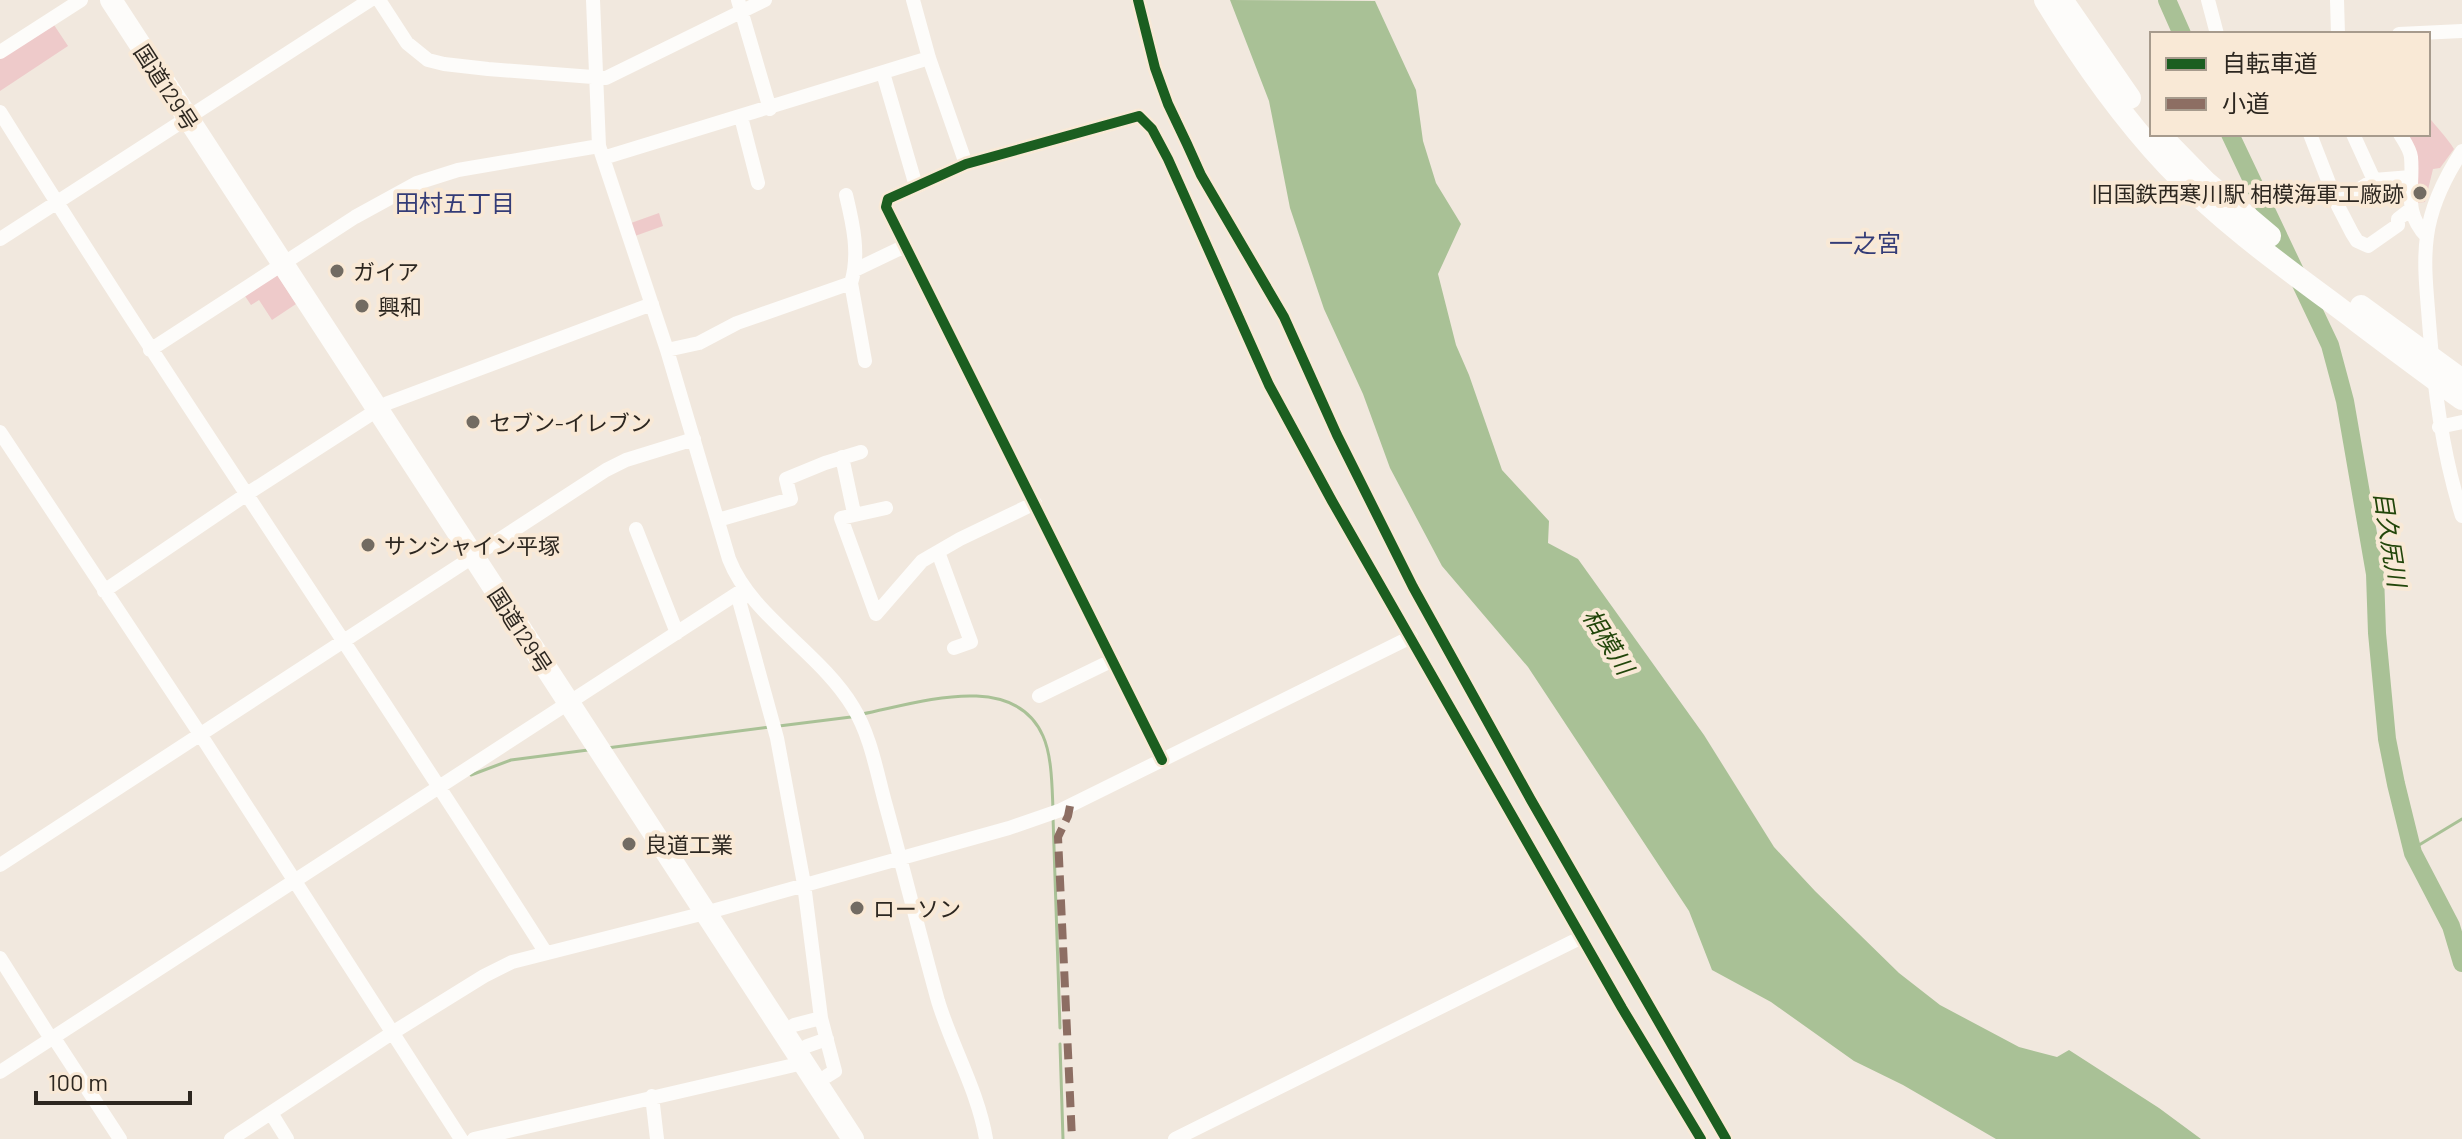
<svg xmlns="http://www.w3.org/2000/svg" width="2462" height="1139" font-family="Barlow,'Noto Sans JP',sans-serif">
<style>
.green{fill:#eecaca}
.water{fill:#a9c196}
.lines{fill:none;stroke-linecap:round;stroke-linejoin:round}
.stream{stroke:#a9c196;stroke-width:3}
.river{stroke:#a9c196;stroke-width:18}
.minor{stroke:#fdfcfa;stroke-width:14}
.highway{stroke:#fdfcfa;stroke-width:22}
.quiet{stroke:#8d6e63;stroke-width:8;stroke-dasharray:16 8;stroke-linecap:butt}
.cycleway-casing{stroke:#f9e9d6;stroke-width:15}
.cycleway{stroke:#1b5e20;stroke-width:10}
.poi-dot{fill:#726b62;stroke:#f9e9d6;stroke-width:3}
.labels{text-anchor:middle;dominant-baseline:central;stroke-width:8;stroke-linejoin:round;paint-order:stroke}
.street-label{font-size:22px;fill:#2d2720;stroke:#f9e9d6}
.poi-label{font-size:22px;fill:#2d2720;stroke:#f9e9d6;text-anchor:start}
.neighbourhood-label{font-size:24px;fill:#343c77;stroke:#f9e9d6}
.water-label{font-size:24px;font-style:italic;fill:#22460a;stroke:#f9e9d6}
</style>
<rect width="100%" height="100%" fill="#f1e8de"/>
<path class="green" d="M52,22L68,46L0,91V57Z
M2428,116C2436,127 2446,136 2454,149L2440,168L2433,169L2425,202L2417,203L2405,134H2428Z
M659,213L663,226L635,236L631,223Z
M277,275L296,304L272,320L259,300L251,305L245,296Z"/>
<path class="water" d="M1230,0L1375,1L1416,90L1423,141L1436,183L1461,224L1438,274L1456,345L1469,375L1502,470L1549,521L1548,543L1578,559L1704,735L1774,847L1815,891L1899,973L1940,1005L2019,1047L2057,1057L2069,1050L2159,1108L2201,1139H1996L1903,1085L1854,1061L1771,1002L1712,970L1689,911L1528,667L1442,566L1390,468L1363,394L1324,309L1290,208L1269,101Z"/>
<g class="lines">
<path class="stream" d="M862,714C915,704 1014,669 1043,736C1052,756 1052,787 1053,809
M779,726L851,717
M607,748L770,727
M471,775L511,760L588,750
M1053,817L1060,1028
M2413,853L2419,845L2462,819
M1060,1044L1063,1139"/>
<path class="river" d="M2167,0L2182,34
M2230,134L2330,345L2345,401L2375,574L2377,633L2387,739L2396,784L2413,853L2451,926L2462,963"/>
<path class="minor" d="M379,0L407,43L428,60L444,64L488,69L606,78L765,0
M593,0L599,146L667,350L729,559C751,616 820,652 853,707C871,736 877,774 886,806C904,871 920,936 938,1001C952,1047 978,1091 986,1139
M738,0L770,109
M913,0L929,58L966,164
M2208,0L2217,34
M2337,0L2338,34
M2399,34L2462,31
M0,52L81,0
M883,73L916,186
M0,112C177,396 367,671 546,953
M741,117L758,183
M2310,134L2338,206L2352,233L2357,241L2368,246L2398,225V219L2411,209
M2353,134L2374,180
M2400,134C2404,141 2410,149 2411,157C2414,189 2402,211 2427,237
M2462,151C2445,177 2431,205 2427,236C2423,264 2427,294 2429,322C2434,388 2442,452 2462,516
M603,158L929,58
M2337,203L2374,180L2411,177
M0,239L370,0
M855,270L905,246
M851,283L865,361
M150,350L355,217L417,183L458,170L599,146
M667,350L699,343L737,323L851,283C860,255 853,224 846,195
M2439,427L2462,422
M0,432L200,734L461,1139
M842,457L854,513
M718,520L791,499L786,479L825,463L861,452
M636,529L677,633
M938,552L971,642L954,648
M744,589L740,604L777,738L804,884L821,1018L835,1071L827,1076
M104,591L247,494L388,403L652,304
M876,614L922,561L960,539L1035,503
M876,614L841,518L886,508
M1039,696L1113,660
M1162,760L886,207L888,199L966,164L1139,116L1152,129L1168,159L1269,385L1332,501L1622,1008L1701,1139
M0,865L606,470L626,460L694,439
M0,958L48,1034L54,1038L120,1139
M794,1025L821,1018
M807,1046L827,1039
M0,1072L744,589
M652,1096L657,1139
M271,1113L287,1139
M231,1139L392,1033L484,976L512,962L705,913L1009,828L1061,810L1411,637
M474,1139L803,1063
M1175,1139L1582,937"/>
<path class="highway" d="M111,0L853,1139
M2045,0C2081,59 2120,115 2167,165C2216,217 2273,259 2330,301C2374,334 2417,367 2462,399
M2065,4L2130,98
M2159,134L2206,182L2270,236
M2361,306L2462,380"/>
<path class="quiet" d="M1070,806L1068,816L1058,837L1072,1139"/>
<g class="cycleway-casing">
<path id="cycleway" d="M1138,0L1155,68L1168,104L1187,144L1201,175L1284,317L1337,435L1413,587L1531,800L1726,1139
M1162,760L886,207L888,199L966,164L1139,116L1152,129L1168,159L1269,385L1332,501L1622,1008L1701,1139"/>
</g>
<use href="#cycleway" class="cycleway"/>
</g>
<g class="poi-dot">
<circle cx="2420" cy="193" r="8"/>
<circle cx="337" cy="271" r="8"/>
<circle cx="362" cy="306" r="8"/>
<circle cx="473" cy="422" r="8"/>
<circle cx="368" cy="545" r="8"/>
<circle cx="629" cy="844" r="8"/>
<circle cx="857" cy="908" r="8"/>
</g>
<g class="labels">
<g class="street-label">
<text transform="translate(167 87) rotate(57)">国道129号</text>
<text transform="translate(521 630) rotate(57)">国道129号</text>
</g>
<g class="poi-label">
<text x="2404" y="193" text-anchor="end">旧国鉄西寒川駅 相模海軍工廠跡</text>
<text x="353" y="271">ガイア</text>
<text x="378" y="306">興和</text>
<text x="489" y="422">セブン-イレブン</text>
<text x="384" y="545">サンシャイン平塚</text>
<text x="645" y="844">良道工業</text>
<text x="873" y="908">ローソン</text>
</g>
<g class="neighbourhood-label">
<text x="455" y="202">田村五丁目</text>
<text x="1865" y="242">一之宮</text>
</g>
<g class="water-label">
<text transform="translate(2391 539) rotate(81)">目久尻川</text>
<text transform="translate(1609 641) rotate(58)">相模川</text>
</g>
</g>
<rect x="2150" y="32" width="280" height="104" fill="#f9e9d6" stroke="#a79b8d" stroke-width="2"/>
<rect x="2166" y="58" width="40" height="12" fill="#1b5e20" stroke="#a79b8d" stroke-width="2"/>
<text x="2222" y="72" font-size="24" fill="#2d2720">自転車道</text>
<rect x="2166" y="98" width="40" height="12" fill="#8d6e63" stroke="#a79b8d" stroke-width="2"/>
<text x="2222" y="112" font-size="24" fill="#2d2720">小道</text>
<path d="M36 1091v12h154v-12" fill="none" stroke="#2d2720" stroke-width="4"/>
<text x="48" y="1091" font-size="24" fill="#2d2720" stroke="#f9e9d6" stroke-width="6" paint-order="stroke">100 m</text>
</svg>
